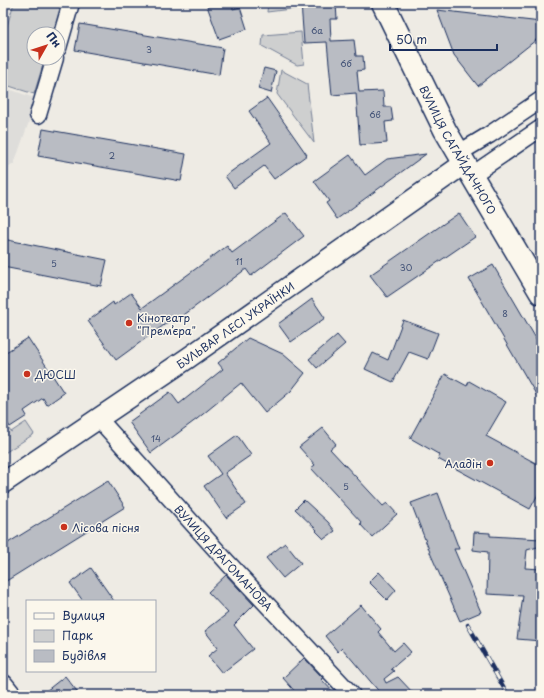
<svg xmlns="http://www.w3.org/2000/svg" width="544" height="698" font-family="'Playpen Sans',sans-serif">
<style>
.built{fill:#deddda}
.green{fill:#cecfcf;stroke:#747f96}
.building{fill:#b9bcc3;stroke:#1b2f5e}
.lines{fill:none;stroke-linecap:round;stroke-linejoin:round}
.minor-casing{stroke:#1b2f5e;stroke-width:19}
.tertiary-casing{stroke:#1b2f5e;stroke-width:23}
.secondary-casing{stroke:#1b2f5e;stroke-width:25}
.minor{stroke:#fbf7ec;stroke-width:16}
.tertiary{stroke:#fbf7ec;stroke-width:20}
.secondary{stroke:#fbf7ec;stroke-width:22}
.rail-casing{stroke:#1b2f5e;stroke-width:4.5}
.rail{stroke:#fbf7ec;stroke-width:3;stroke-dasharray:9;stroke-linecap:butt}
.poi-dot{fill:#c8321e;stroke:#fbf7ec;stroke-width:1.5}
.labels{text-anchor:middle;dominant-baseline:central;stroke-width:3;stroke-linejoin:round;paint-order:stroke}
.number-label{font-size:9px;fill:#425277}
.street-label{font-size:11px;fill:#1b2f5e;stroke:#fbf7ec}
.poi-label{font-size:11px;fill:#1b2f5e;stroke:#fbf7ec;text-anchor:start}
</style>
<rect width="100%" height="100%" fill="#eeebe4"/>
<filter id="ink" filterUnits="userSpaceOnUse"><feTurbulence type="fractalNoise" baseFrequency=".025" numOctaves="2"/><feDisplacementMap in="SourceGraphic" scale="8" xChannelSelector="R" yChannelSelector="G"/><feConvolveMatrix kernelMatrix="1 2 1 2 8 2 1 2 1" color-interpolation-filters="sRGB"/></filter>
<g filter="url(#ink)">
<path class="built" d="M3,87L37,99L14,164L3,170Z"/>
<path class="green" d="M14,3H45L61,8L53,34H34V58H45L34,94L3,84V39Z
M268,3H299V8L267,12Z
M301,32L304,64L297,65L262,46L263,35Z
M281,70L307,84L314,143L277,94Z
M3,422H4L11,432L26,422L34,434L3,454Z"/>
<path class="building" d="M206,3H231L233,9L240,7L247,29L219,39Z
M301,3H328V5L336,4L337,19H330L331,41L354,40L356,56H363L364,70L357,71L359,92L383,91L384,107H391L393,121L385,122L387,143L360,145L356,93L332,95L327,42L304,43Z
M437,10L541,22V36L478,86L454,55Z
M80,24L223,48L219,75L75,50Z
M264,68L276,71L271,93L258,89Z
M267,98L307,155L274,179L264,166L234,188L225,176L271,143L249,111Z
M43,129L186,154L181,181L38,156Z
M426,154L337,219L326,203L329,201L314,181L350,155L365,175L387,159Z
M286,213L304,236L251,276L246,269L173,323L171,320L116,360L88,321L113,302L114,305L131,293L142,308L227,246L232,253Z
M459,213L475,237L387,297L370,275Z
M3,239L107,260L101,286L3,267Z
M493,265L541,347V403L469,279Z
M312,299L325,318L291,342L278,324Z
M403,320L438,333L428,359L409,352L393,382L365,369L373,353L388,360Z
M337,335L345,344L317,368L309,359Z
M28,338L64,393L47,405L43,398L24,411L27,416L10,427L3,417V354Z
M248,338L283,354L305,373L291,391L265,413L241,383L197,419L151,453L129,422L170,392L179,404L223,369L218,363Z
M445,374L467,386L469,381L506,402L486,436L541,466V489L530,509L438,459L440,455L410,438Z
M323,428L336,444L330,449L383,506L387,503L397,514L372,537L360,524L362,523L311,468L315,465L299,447Z
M237,435L251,455L225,473L246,504L226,518L204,486L221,474L208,456Z
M108,481L125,507L3,583V546Z
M438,493L459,549H454L481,612L460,621L431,555L411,503Z
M304,500L328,522L335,531L324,539L316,531L317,530L295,509Z
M474,532L490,533V536L541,539V546L527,550L525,568L541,569V641L517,639L523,596L487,594L488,552L473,550Z
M285,543L301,563L283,578L266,558Z
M91,568L114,601H83L70,583Z
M379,572L396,590L387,600L369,582Z
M226,575L254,605L234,625L253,649L222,673L208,656L218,648L205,631L228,613L208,592Z
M361,605L381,629L378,632L394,651L403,643L411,652L391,669L394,671L384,679L386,683L398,677L415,695H382L342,648L338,652L325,636Z
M304,658L323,678L321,679L336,695H298L283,678Z
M65,676L80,695H41Z"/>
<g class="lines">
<g class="minor-casing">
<g id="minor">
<path d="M58,48L71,3"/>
<path d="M38,115L55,58"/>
<path d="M459,153L489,135L541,100"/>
<path d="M472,175L541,128"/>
<path id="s1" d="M98,418L228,563L352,695"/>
</g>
</g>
<g class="tertiary-casing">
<g id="tertiary">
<path id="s2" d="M3,483L188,358L465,163"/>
<path d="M3,685L11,695"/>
</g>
</g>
<g class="secondary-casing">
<g id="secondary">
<path id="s3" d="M383,3L445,130L541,293"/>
</g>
</g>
<use href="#minor" class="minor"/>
<use href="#tertiary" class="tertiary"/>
<use href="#secondary" class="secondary"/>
<g class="rail-casing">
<path id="rail" d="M468,625L508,695"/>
</g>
<use href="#rail" class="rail"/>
</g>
</g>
<g class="poi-dot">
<circle cx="129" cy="323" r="4"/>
<circle cx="27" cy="374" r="4"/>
<circle cx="490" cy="463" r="4"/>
<circle cx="64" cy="527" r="4"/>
</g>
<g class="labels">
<g class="number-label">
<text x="317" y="30">6а</text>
<text x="149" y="49">3</text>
<text x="346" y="63">6б</text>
<text x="375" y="114">6в</text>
<text x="112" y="155">2</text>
<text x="239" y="261">11</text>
<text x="54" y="263">5</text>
<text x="406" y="267">30</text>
<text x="505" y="313">8</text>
<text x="156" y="438">14</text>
<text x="346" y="486">5</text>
</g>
<g class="street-label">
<text stroke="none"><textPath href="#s3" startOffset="165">ВУЛИЦЯ САГАЙДАЧНОГО</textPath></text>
<text stroke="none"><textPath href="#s2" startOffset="281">БУЛЬВАР ЛЕСІ УКРАЇНКИ</textPath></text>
<text stroke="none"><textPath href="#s1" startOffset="188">ВУЛИЦЯ ДРАГОМАНОВА</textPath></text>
</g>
<g class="poi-label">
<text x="137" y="317">Кінотеатр<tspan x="137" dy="13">"Прем’єра"</tspan></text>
<text x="35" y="374">ДЮСШ</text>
<text x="482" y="463" text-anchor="end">Аладін</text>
<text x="72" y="527">Лісова пісня</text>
</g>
</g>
<rect width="544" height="698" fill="none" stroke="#fbf7ec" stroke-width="16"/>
<rect x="8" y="8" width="528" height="682" fill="none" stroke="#1b2f5e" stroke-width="1.5" filter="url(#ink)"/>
<rect x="26" y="600" width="130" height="72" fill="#fbf7ec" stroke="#a1a7b3"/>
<rect x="34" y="613" width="20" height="6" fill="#fbf7ec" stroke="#a1a7b3"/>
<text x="62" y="620" font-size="12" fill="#1b2f5e">Вулиця</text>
<rect x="34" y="630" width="20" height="12" fill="#cecfcf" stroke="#a1a7b3"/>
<text x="62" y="640" font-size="12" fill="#1b2f5e">Парк</text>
<rect x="34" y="650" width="20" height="12" fill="#b9bcc3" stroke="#a1a7b3"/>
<text x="62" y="660" font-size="12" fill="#1b2f5e">Будівля</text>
<g transform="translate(46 46) rotate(51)"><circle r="19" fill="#fbf7ec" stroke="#a1a7b3"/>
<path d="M0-3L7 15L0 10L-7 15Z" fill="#c8321e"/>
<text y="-6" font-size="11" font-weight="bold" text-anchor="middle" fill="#1b2f5e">Пн</text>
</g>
<path d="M390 44v6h107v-6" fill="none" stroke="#1b2f5e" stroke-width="2"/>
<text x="396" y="44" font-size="12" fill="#1b2f5e" stroke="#fbf7ec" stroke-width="3" paint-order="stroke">50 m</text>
</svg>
